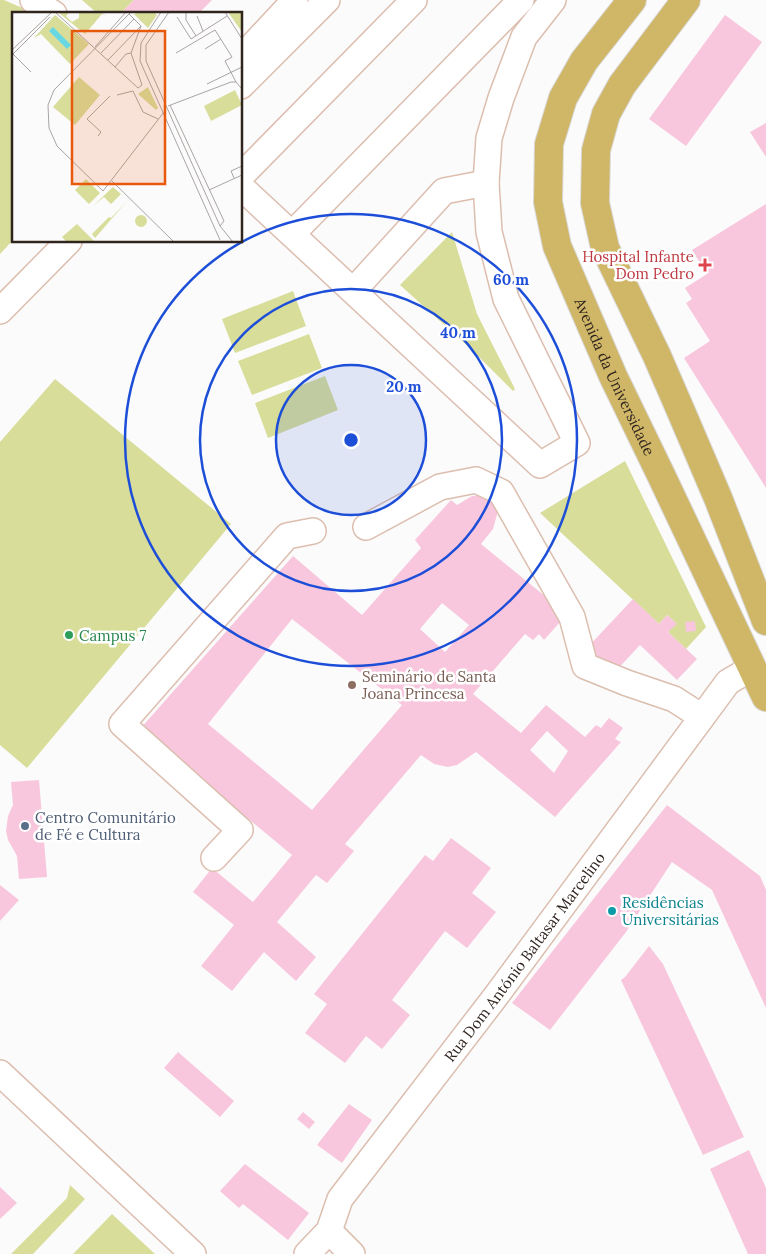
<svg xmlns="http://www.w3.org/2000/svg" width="766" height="1254" font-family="Lora,serif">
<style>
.green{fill:#d8dd9a}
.building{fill:#f8c7dd;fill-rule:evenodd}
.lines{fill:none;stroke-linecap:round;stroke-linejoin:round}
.minor-casing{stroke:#dcbeaf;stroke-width:28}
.major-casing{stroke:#dad8d7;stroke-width:30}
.minor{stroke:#fff;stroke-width:25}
.major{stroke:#cfb767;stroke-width:28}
.ring{fill:none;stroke:#1d4ed8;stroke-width:2.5}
.health-dot{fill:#e0444e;stroke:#fff;stroke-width:2}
.leisure-dot{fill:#2e9e5b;stroke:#fff;stroke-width:2}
.education-dot{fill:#8d6e63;stroke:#fff;stroke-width:2}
.service-dot{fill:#5c6f8a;stroke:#fff;stroke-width:2}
.culture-dot{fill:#0f9aa8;stroke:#fff;stroke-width:2}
.labels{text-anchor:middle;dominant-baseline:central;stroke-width:5;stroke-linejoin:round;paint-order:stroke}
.health-label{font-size:15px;fill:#be3a42;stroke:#fff;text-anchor:end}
.street-label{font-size:15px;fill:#30241f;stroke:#fff}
.leisure-label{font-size:15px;fill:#27864d;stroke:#fff;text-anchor:start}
.education-label{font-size:15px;fill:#785e54;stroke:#fff;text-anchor:start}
.service-label{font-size:15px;fill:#4e5e75;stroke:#fff;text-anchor:start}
.culture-label{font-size:15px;fill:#0d838f;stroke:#fff;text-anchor:start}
.inset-road{fill:none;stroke:#aaa5a3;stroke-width:1}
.view{fill:#e8590c;fill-opacity:0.15;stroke:#e8590c;stroke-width:2.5}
.inset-edge{fill:none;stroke:#30241f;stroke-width:2.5}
.centre{fill:#1d4ed8;stroke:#fff;stroke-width:2.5}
.ring-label{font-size:15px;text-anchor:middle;font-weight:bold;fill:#1d4ed8;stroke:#fff;stroke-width:5;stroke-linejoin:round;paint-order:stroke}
</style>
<rect width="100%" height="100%" fill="#fbfbfb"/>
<path class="green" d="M0,0H4L36,14H14V239L0,254Z
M82,0H134L120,14H98Z
M452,232L477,314L515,389L513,391L472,350L400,285Z
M293,291L306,326L235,353L222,319Z
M309,334L322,368L252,395L238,361Z
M325,376L338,410L268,438L255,403Z
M55,379L231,524L27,768L0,745V442Z
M625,461L706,627L686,649L668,632L676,623L667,615L659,624L540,513Z
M70,1185L85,1199L33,1254H11L67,1198Z
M112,1214L155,1254H73Z"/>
<path class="building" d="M134,0H212L198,14H120Z
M725,15L762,42L686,146L649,119Z
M766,123V157L750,132Z
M766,204V488L684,358L710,341L686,303L692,299L685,288L707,274L692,250Z
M486,495L490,496L498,511L493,529L481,544L562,610L561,621L544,640L539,634L533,640L525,634L473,694L521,733L546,705L585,737L596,725L601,728L609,718L623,728L615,739L621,742L555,817L476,752L457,765L448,767L434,764L421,755L345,844L354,851L327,883L316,875L277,922L316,957L296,981L264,952L232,991L201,966L234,925L193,892L212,868L253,902L292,855L140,729L293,556L362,615L421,548L415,540L451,500L457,505L472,496ZM442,603L469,625L445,652L420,629ZM292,619L402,705L312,810L208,724ZM547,731L568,751L554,773L530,750Z
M633,599L659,624L667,615L677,624L668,632L697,659L677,680L640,645L613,674L586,649Z
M695,621L696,631L686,632L685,622Z
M39,780L47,877L19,879L17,856L8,840L6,831L8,816L13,805L11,782Z
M667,805L760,876L766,890V1008L712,890L672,862L626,932L550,1030L512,1003Z
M451,838L491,868L472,893L496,912L467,948L445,931L392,1000L410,1015L382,1049L366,1036L345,1063L305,1033L327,1004L314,994L425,855L433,861Z
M0,885L19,900L0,921Z
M649,946L663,964L744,1137L703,1155L621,980L625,977Z
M178,1052L234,1101L220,1117L164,1068Z
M349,1104L372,1120L342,1163L317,1145Z
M303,1112L315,1122L309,1129L297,1119Z
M749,1150L766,1188V1254H748L710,1169Z
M245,1164L309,1213L288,1240L243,1204L239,1208L220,1191Z
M0,1187L17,1203L0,1219Z"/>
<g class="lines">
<g class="minor-casing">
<g id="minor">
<path d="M33,0L54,14"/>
<path d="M241,58L295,0"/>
<path d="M241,86L327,0"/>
<path d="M241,176L414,0"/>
<path d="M241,187L540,465L577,443L506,299L489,232L486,183L489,138L501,98L524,37L553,0"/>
<path d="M292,234L521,0"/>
<path d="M353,291L444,191L486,183"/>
<path d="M0,311L69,241"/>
<path d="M366,527L440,487L476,480L501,492L572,617L585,666L627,683L674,699L702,717"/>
<path d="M214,858L240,830L122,724L287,536L313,531"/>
<path d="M0,1073L193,1254"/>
<path d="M329,1231L352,1254"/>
<path id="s1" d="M307,1254L329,1231L340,1199L496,996L728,682L752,668"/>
</g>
</g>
<g class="major-casing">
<g id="major">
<path id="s2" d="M632,0L584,61L563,98L549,144L548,202L557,246L613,376L661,475L766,697"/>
<path d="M686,0L622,85L606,114L596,150L595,203L605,248L657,356L683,416L718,498L766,621"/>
</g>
</g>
<use href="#minor" class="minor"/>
<use href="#major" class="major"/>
</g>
<circle cx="351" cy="440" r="75" fill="#1d4ed8" fill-opacity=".12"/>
<g class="ring">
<circle cx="351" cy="440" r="75"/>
<circle cx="351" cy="440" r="151"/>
<circle cx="351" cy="440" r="226"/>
</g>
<path class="health-dot" d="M702.5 257.5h5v5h5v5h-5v5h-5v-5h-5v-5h5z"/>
<circle class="leisure-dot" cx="69" cy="635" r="5"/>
<circle class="education-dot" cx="352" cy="685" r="5"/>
<circle class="service-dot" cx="25" cy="826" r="5"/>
<circle class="culture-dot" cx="612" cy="911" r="5"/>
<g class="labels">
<g class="health-label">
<text x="694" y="256">Hospital Infante<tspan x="694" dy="17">Dom Pedro</tspan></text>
</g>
<g class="street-label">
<text stroke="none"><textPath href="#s2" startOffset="414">Avenida da Universidade</textPath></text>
<text stroke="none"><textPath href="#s1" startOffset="370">Rua Dom António Baltasar Marcelino</textPath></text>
</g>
<g class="leisure-label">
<text x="79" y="635">Campus 7</text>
</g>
<g class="education-label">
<text x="362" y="676">Seminário de Santa<tspan x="362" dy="17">Joana Princesa</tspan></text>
</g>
<g class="service-label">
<text x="35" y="817">Centro Comunitário<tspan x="35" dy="17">de Fé e Cultura</tspan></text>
</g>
<g class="culture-label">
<text x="622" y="902">Residências<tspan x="622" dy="17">Universitárias</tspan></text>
</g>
</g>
<g transform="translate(12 12)">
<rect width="230" height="230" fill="#fbfbfb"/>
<path d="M58,0L54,4L60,10L67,6V0H89L94,4L90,2L73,22L47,1ZM127,0H142L145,3L136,16L122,2ZM216,0H230V20ZM43,3L77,32L58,52L29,22L22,26ZM67,65L88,83L63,113L41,95ZM136,75L146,96L144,98L126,82ZM223,78L230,93L199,109L192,94ZM74,167L88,181L77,192L63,178ZM101,175L109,182L99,192L92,185L81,194ZM115,189L83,226L80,222L97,205L99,206ZM123 209a6 6 0 1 1 12 0a6 6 0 1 1-12 0ZM65,212L83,230H55L50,225Z" fill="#d8dd9a"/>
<path d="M41,15L59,33L55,37L37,19Z" fill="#67d8e3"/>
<path class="inset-road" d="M43,0L126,76L130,73L119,41L129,14L117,2M119,0L42,78L36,93L37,116L45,134L91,179L152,100M149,0L129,31L128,49L208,228M157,0L134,33V49L208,214L221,230M174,0V8L184,24M213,0L230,27M185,4L191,19M165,5L179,27M179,27L215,4M83,35L114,0M193,37L209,27M0,38L40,0M0,41L19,60M89,41L122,7M164,41L203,18L220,45L213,49L224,70M1,42L38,5M96,48L129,14M103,55L114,42L119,41M195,72L230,55M105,83L121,79L131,100L146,107M158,93L212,209L208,214M156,94L219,70H224L230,77M86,124L89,120L75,107L98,84M222,166L219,159L230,154M100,169L162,230M197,178L230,163"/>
<path class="view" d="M60,19H153V172H60Z"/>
<rect width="230" height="230" class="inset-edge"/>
</g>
<circle cx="351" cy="440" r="8" class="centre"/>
<g class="ring-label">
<text x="511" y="285">60 m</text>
<text x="458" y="338">40 m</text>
<text x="404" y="392">20 m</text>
</g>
</svg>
